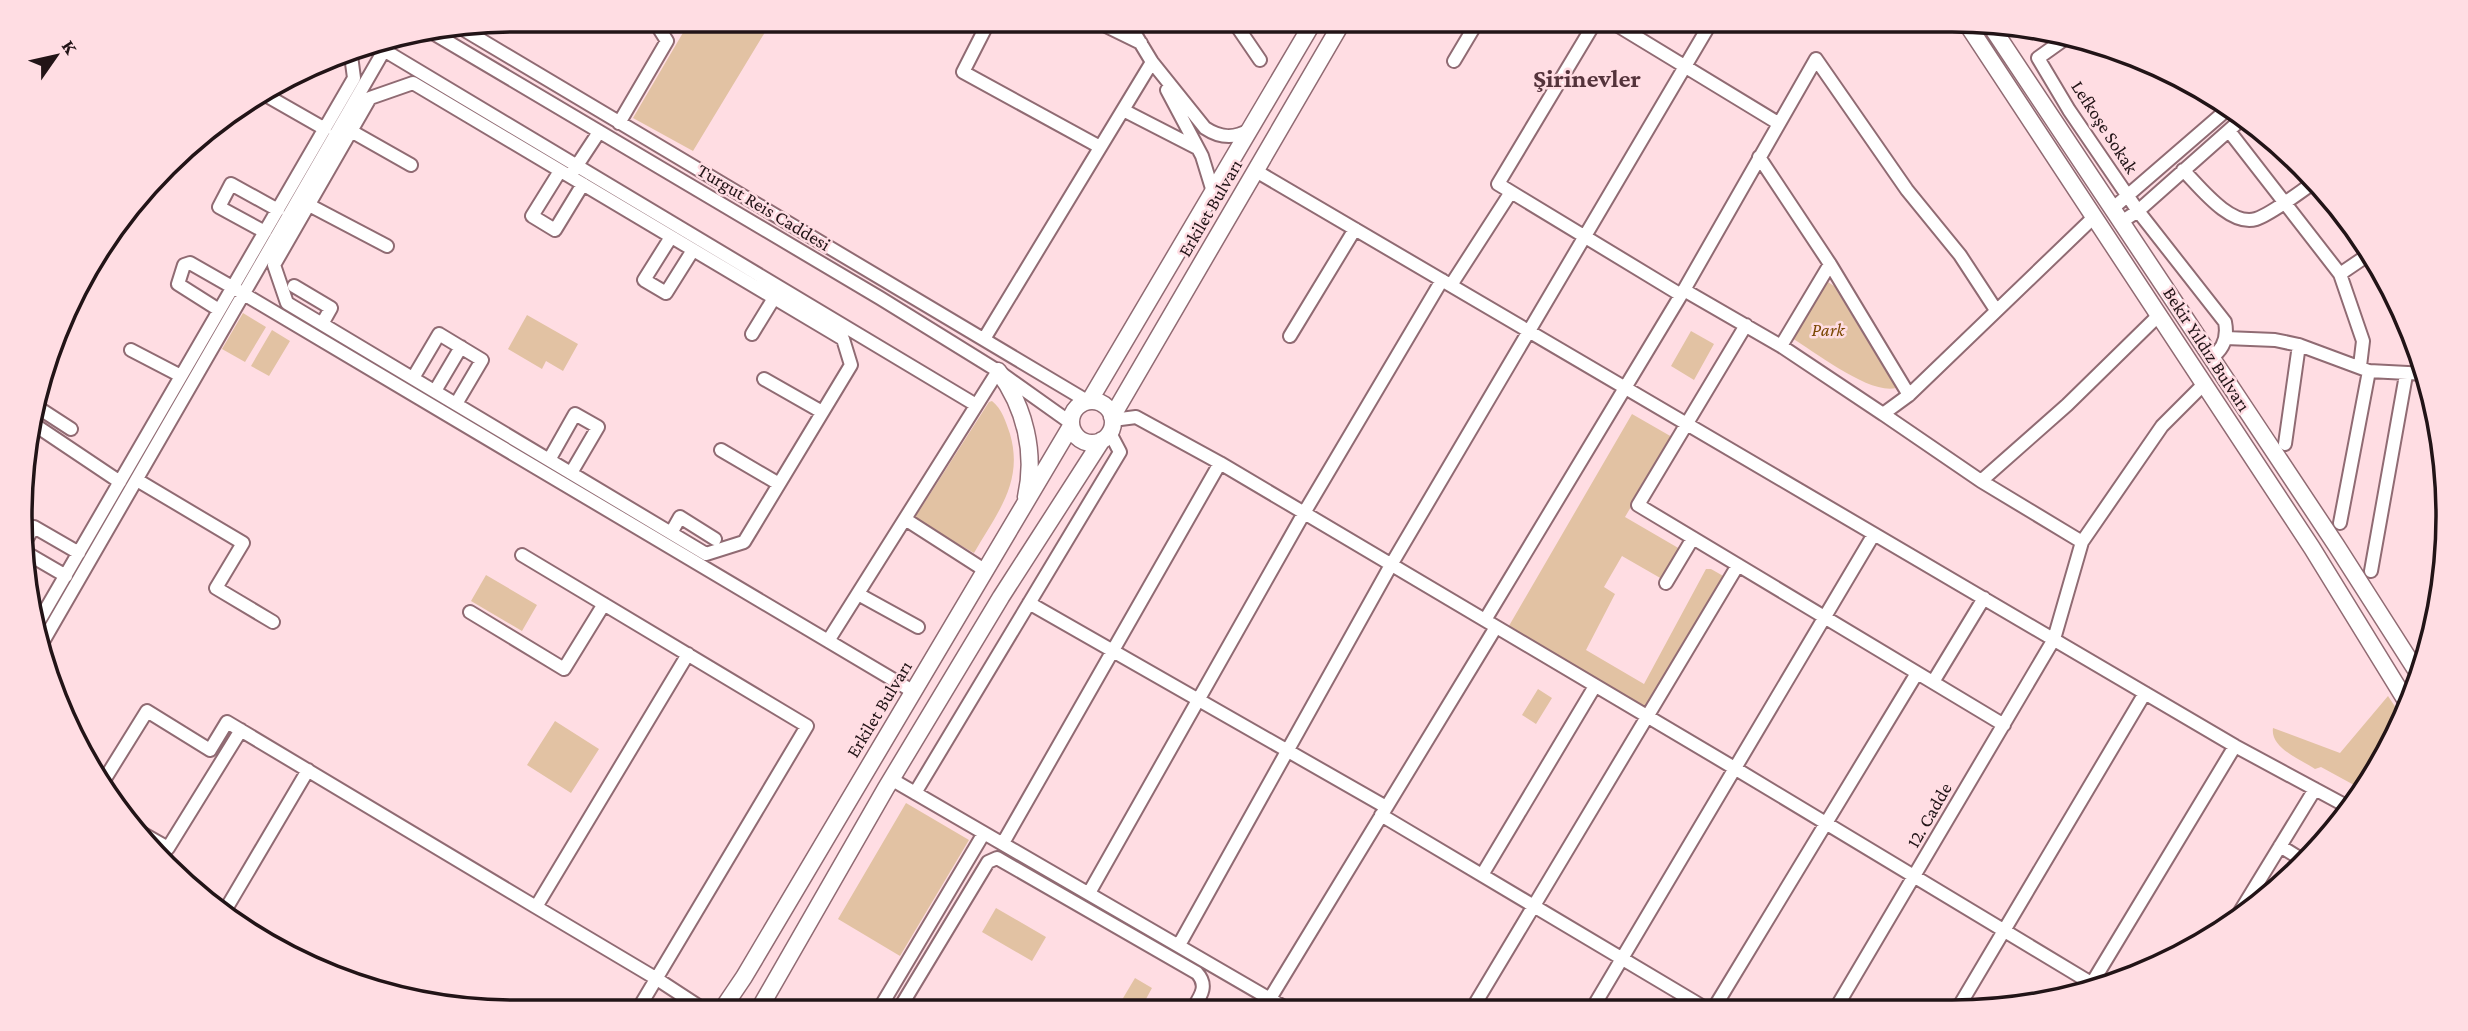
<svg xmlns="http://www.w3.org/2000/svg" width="2468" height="1031" font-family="'Crimson Pro',serif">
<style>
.green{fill:#e2c2a3}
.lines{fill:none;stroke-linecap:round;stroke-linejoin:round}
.minor-casing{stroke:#906b73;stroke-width:16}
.major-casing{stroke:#906b73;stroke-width:19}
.minor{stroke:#fff;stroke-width:12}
.major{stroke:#fff;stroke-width:16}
.labels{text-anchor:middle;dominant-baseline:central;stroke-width:5;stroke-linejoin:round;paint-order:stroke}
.street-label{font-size:19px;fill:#221417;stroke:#ffdde3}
.park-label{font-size:19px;font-style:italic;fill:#7b4804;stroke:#ffdde3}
.district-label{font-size:26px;font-weight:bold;fill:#54333b;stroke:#ffdde3}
.rim{fill:none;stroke:#221417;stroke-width:3.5}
</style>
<rect width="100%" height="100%" fill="#ffdde3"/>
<path class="green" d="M691,19H773L693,151L633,118Z
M1825,280L1834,286L1896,388C1870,395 1815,352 1792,338Z
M243,313L266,327L245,362L222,349Z
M527,315L578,344L563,371L546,361L542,369L508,349Z
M272,330L290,341L269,376L251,366Z
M1691,331L1714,344L1694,380L1671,366Z
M992,401C1002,409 1006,422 1010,434C1024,482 997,513 974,553L914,519L989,402Z
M1632,414L1672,437L1625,517L1680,549L1662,579L1622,556L1604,587L1615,594L1586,650L1644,684L1706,569H1711L1725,577L1646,713L1506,631Z
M486,575L537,605L522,631L471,601Z
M1538,689L1552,698L1536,724L1522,715Z
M2388,696L2402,717L2365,791L2321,767L2315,769C2300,759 2270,748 2273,728L2340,753Z
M555,721L599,749L571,793L527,765Z
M906,803L969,840L900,956L838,919Z
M996,908L1046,937L1032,961L982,932Z
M1135,978L1152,988L1140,1010H1116Z"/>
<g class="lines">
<g class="minor-casing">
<path id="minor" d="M990,19L963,72L1100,147
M1092,19L1141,43
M1126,19L1152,62L1205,128C1220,138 1234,139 1249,130
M1232,19L1260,60
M1597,19L1498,184L1681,295
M1607,19L1778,123
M461,28L1087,401
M433,33L880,298L998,371L1071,423
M2066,38L2038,58L2069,110L2138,211L2225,322C2228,337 2224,349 2211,358
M372,43L976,405
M1454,61L1479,19
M413,83L843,339L851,365L744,542L706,554L287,303L274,265L370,98Z
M1167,90L1202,156L1214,195
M269,97L325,129
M1123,110L1197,148
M619,123L667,41L653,19
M351,131L411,165
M2229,131L2340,274L2363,341L2360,366
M1759,157L1830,264L1909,395
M173,161L174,162
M2183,170C2199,186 2230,227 2256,219C2272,214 2301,191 2316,181
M560,171L532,216L555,230L583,184
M1256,171L2235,746L2350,808
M572,173L599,132
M309,205L387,246
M2112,209L2230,107
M2121,222L2138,211L2244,117
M265,232L219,207L231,184L278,210
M671,237L644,280L666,293L693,250
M2340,274L2371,253
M1451,285L1511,192
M294,286L331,308L322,324
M1684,290L1781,346L1883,414L1909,395L2094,217
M219,310L178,284L184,265L190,263L232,287L914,692
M1746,325L1638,505L2004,725
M752,334L774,298
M1290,336L1355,229
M2226,338L2275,340L2299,345L2369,371L2427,374
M984,339L1152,62
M1781,346L1830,264
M131,350L181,376
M413,378L439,334L482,360L456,404
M764,379L822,412
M435,391L461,347
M34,405L71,429
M1883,414L1981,481
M1113,420L1136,417L1220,463L1736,769L2096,986
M29,421L120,482
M2285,444L2299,345
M721,450L779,484
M549,460L575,414L598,427L571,473
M137,480L243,543L216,588L273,622
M905,519L986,571
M2340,523L2369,371
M671,533L680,517L715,539
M2082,542L2162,426L2204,384
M22,547L34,527L79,553
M23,551L66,576
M522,555L807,726L637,1011
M2371,571L2406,375
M1666,583L1693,538
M858,594L918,627
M1029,603L1386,807
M470,612L564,669L604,604
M1485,620L1684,290L1816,59L1907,190L1960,255L1996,310
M35,628L354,78L350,48
M2433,628L2446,540
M828,641L998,371
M41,645L390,40
M688,654L536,907L657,979L706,1011
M1933,682L1984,598
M891,779L1289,1010
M101,785L147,711L210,750L227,722L536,907
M915,793L1120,452L1110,433
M1381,815L1705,1008
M131,827L168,848L241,730
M1003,843L1220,463
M2280,846L2301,859
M1482,875L1595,686
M1089,893L1304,513L1442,280
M223,914L308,770
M2235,920L2315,789
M1179,945L1391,565L1713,19
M2089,988L2235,746
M1714,1008L1917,673
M1836,1008L2054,639L2082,542L1981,481L2067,405L2159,315
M1958,1008L2145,693
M1472,1009L1738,565
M1592,1009L1874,534
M1263,1010L1496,627
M878,1011L984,833
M898,1011L988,862L997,858L1197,973C1209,986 1200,997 1192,1010"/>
</g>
<g class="major-casing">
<path id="major" d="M1965,21L2312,548L2408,704
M1991,26L2336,545L2421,678
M998,371C1025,407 1036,453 1026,497
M1090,400L1315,19
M1071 422a21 21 0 1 1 42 0a21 21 0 1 1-42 0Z
M1112,417L1344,19
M721,1011L744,977L1071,426
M758,1011L886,788L1001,597L1102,440"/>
</g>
<use href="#minor" class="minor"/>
<use href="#major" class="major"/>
</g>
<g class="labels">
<g class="street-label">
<text transform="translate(2105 127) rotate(57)">Lefkoşe Sokak</text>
<text transform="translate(764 207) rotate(31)">Turgut Reis Caddesi</text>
<text transform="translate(1210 208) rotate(-60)">Erkilet Bulvarı</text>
<text transform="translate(2207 349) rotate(57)">Bekir Yıldız Bulvarı</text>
<text transform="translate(879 709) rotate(-59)">Erkilet Bulvarı</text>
<text transform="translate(1929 815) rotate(-60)">12. Cadde</text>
</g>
<g class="park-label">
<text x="1828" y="329">Park</text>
</g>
<g class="district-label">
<text x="1587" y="78">Şirinevler</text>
</g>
</g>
<path d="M0 0H2468V1031H0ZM516 32H1952A484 484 0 0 1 2436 516V516A484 484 0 0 1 1952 1000H516A484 484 0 0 1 32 516V516A484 484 0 0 1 516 32Z" fill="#ffdde3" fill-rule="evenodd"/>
<path class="rim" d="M516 32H1952A484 484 0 0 1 2436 516V516A484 484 0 0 1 1952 1000H516A484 484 0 0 1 32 516V516A484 484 0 0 1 516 32Z"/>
<g transform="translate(56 56) rotate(56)" stroke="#ffdde3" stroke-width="5" paint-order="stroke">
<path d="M0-5L12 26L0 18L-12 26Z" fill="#221417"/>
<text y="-10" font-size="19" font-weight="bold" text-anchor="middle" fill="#221417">K</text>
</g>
</svg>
